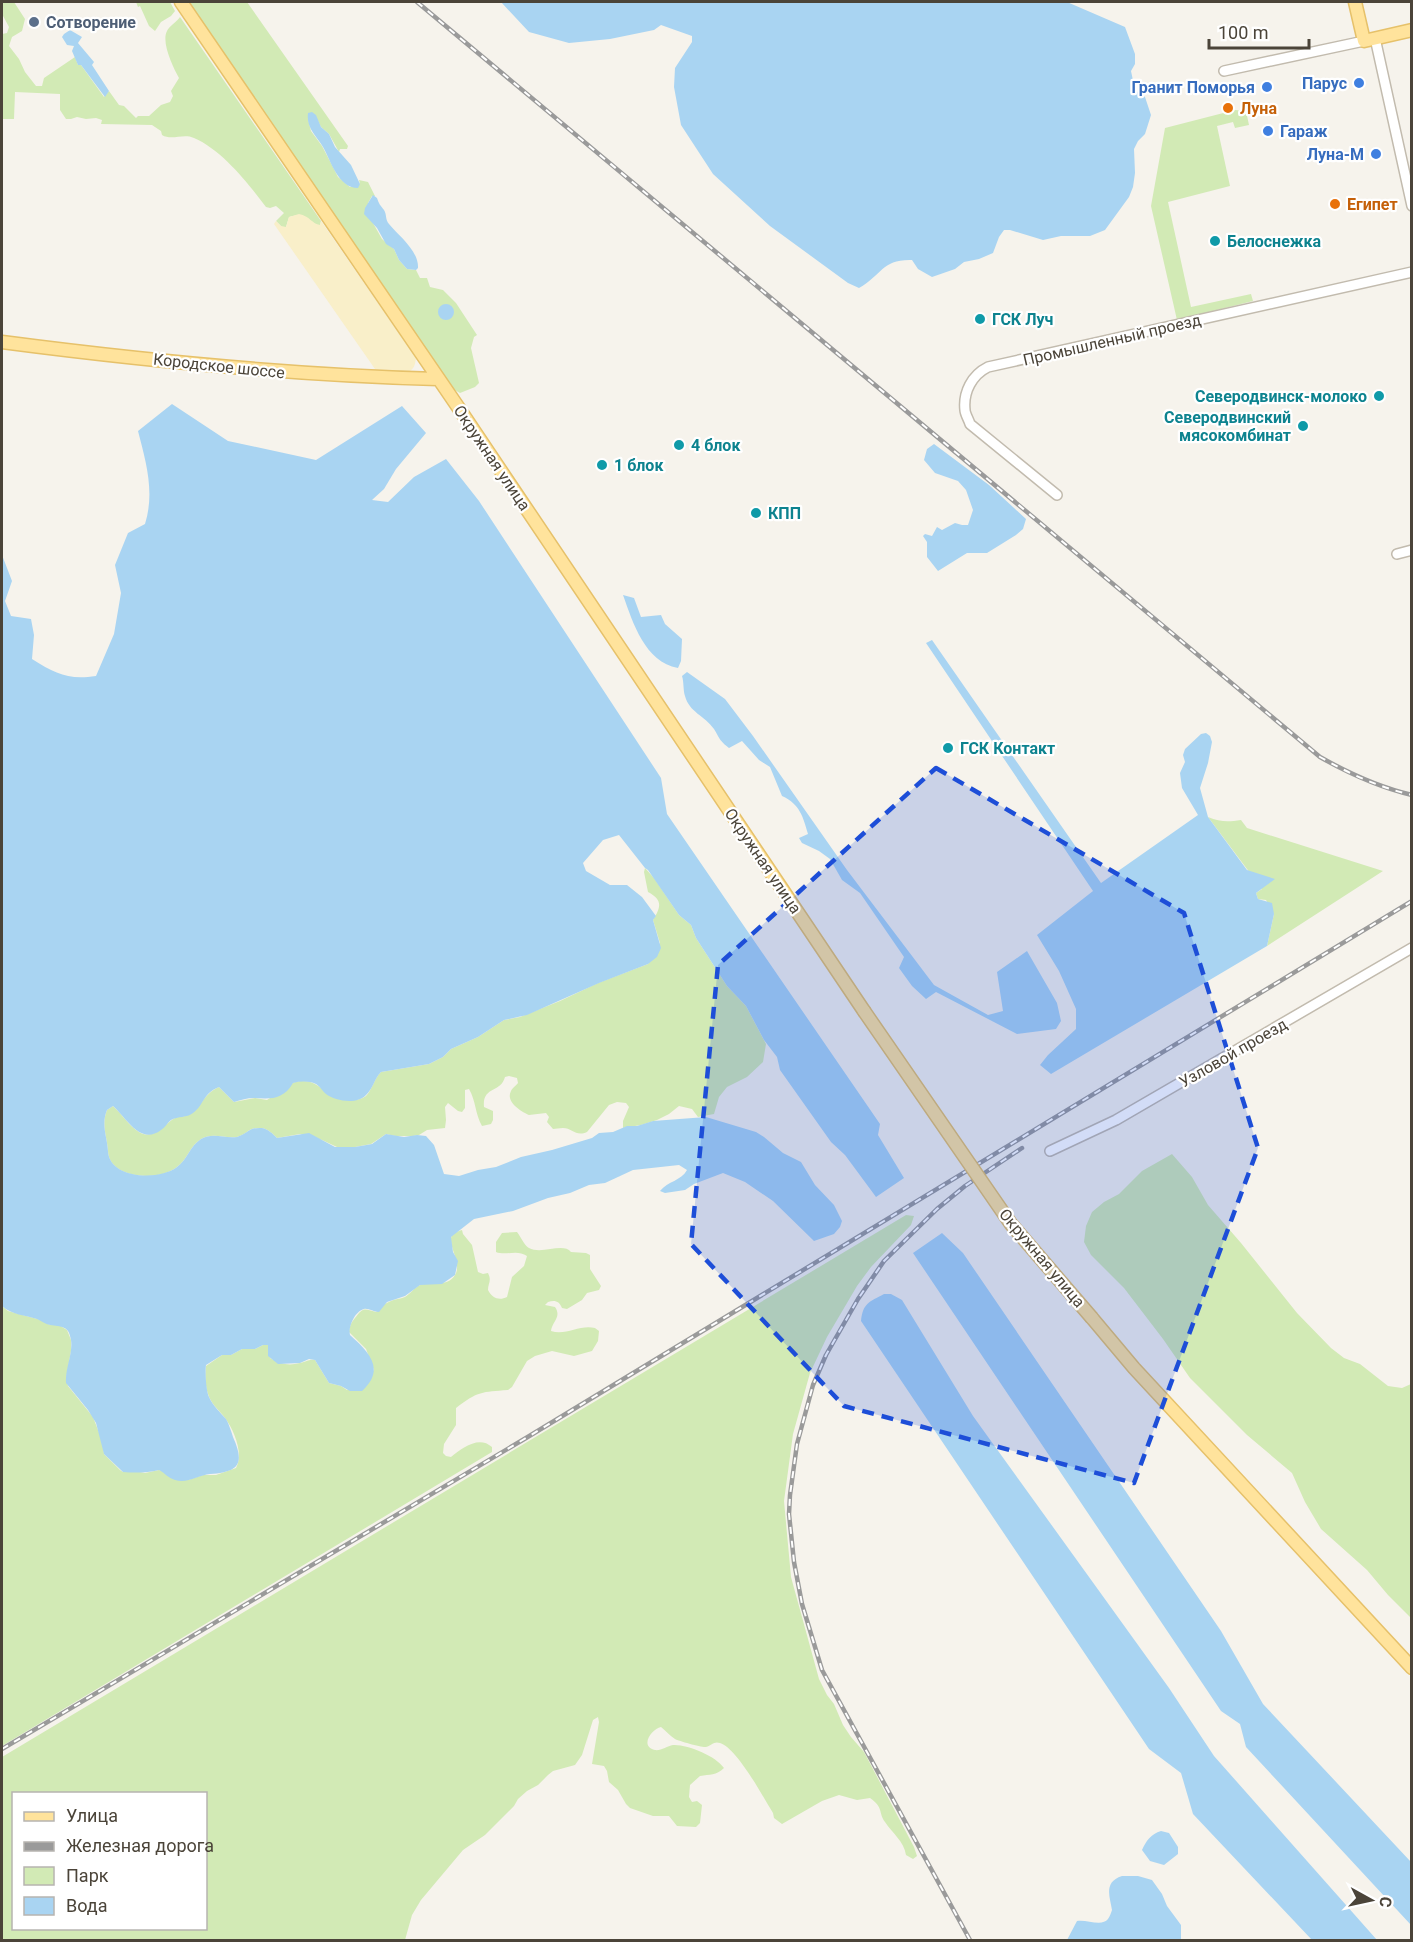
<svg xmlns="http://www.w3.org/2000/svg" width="1413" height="1942" font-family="Roboto,sans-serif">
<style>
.green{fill:#d2eab5;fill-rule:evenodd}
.sand{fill:#f9efc9}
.water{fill:#a9d4f2}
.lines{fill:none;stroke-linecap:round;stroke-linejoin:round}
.minor-casing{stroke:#c2bbae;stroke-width:12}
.major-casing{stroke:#e6c16a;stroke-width:15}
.minor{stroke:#fff;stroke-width:9}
.major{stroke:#ffe39c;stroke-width:12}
.rail-casing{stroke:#9a9a9a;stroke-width:4.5}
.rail{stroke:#fff;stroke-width:2;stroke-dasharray:7;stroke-linecap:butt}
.major-bridge-casing{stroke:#e6c16a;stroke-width:15;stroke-linecap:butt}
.major-bridge{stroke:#ffe39c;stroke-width:12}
.marked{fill:#1d4ed8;fill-opacity:0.2;stroke:#1d4ed8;stroke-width:4.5;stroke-dasharray:12 8;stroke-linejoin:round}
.service-dot{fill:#5c6f8a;stroke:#fff;stroke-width:2}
.shop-dot{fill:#3f7fe0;stroke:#fff;stroke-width:2}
.food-dot{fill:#e8710a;stroke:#fff;stroke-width:2}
.culture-dot{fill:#0f9aa8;stroke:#fff;stroke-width:2}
.labels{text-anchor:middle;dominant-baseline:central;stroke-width:4.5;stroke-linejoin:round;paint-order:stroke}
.service-label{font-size:16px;font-weight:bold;fill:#4e5e75;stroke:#fff;text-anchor:start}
.shop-label{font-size:16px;font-weight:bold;fill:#366cbe;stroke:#fff;text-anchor:end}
.food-label{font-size:16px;font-weight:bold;fill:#c56008;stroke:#fff;text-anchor:start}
.culture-label{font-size:16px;font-weight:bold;fill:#0d838f;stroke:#fff;text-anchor:start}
.street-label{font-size:16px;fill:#4b4439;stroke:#fff}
</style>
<rect width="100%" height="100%" fill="#f6f3ec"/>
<path class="green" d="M2,2H14L25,19L22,31L12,37L9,46L19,59L25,72L36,86H42L44,78L75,57L78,65H81L104,97L109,91L119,105L124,106L136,118L138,116H149L161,105L170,102L173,96L171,91L179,78C173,67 161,42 167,31C169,26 177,22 180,17L321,221L320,226C306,221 307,211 289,217L286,227H282L276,221L284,213L276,206L270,208L266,207C248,183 222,150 194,138C183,133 172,141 162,135L161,131L152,125L101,124L102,120L96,118L86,119L77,117L71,119H66L60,110V94L15,92L14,119H2V34L7,33L9,27L2,14Z
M136,2H170L175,11L171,16L161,22L155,31L149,26L140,6L138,7Z
M188,2H247L348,146L347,149H340L339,152L329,134L321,127L318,121L308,119L311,131L322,146L333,167L338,177L350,187L360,184L359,180L368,182L375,196H372L368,203L373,223L382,239L394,249L399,260L407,269L416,270L420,278H427L430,287L443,290L456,303L477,335L474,337L471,348L479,383L475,387L460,393L453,389Z
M1235,110L1246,111L1249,125L1235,128L1233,122L1217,126L1230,186L1168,202L1191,307L1251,294L1253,301L1177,320L1151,206L1165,128Z
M1208,817C1220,822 1228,822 1241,820L1247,828L1383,871L1267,946L1274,914L1266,900L1258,899L1256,893L1262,889Z
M645,868L654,878L679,915L691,925L696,938L727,986L746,1006L766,1044L763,1062L747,1077L727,1087L719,1097L714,1114L698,1117L692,1109L679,1106L669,1114L657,1120L641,1125L623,1128V1121L629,1107L626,1103L617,1102L609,1105L587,1132C576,1137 572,1128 563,1128C559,1128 556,1129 553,1129L547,1122L549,1117L546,1113L529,1115C522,1112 505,1102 511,1091C512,1088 516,1086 518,1083L517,1078L509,1076L505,1077C501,1093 482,1086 484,1107L493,1111V1120L491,1124L482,1126C475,1114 476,1101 469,1089L465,1090V1108L462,1112L458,1111L448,1103L445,1107L446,1120L445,1128L427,1130L419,1135L413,1136H395L386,1134L371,1144L355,1147H337L322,1140L300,1134L277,1138C273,1134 268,1129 262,1128C247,1127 249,1134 237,1137C225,1139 213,1132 201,1139C190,1146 187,1160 177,1167C159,1182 109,1179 108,1151C107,1136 101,1125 107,1110L113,1106C122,1114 129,1126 139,1132C154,1141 164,1124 175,1118C179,1116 185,1117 188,1115C201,1108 204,1093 219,1087L234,1102L255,1098L267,1100C277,1094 289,1082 300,1081C323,1079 325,1102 352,1100C356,1100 362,1099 366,1096C372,1090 374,1079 381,1072L429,1064L443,1057L451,1049L478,1037L504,1020L520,1017L560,1001L598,983L648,964L660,943L653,920C661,907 663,900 648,892L644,872Z
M1172,1154L1192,1177L1208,1205L1241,1243L1297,1313L1331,1348L1344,1358L1360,1364L1388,1386L1402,1388L1411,1384V1618L1388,1595L1367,1570L1321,1529L1305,1502L1292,1473L1247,1435L1190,1378L1163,1339L1124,1288L1091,1255L1084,1242L1086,1226L1092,1212L1104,1202L1119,1194L1142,1171Z
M906,1215L914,1216L911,1225L871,1267L857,1286L827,1337L810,1373L793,1434L784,1501L791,1577L819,1679L827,1695L834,1704L843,1725L851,1737L864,1752L914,1847L917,1856L913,1859L906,1855C904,1841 892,1833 885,1822C878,1812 884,1808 870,1798L857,1800L839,1795L822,1801L782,1824L774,1818L773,1813C763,1797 737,1748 720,1743C714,1741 712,1745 706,1747C703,1748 679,1741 675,1739C670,1736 665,1730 661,1727C652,1729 639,1746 655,1750C661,1751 667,1746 673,1745C687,1744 716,1756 724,1768C716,1776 710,1774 700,1776L690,1785L689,1797L692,1802L697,1801L702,1805L700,1823L696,1827L677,1826L669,1816H653L630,1808L626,1804L618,1790L609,1782L607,1771L604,1766L592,1764L599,1722L598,1717L593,1720L582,1755L575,1765L553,1771L548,1775L538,1785L527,1791L518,1799L514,1806L485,1835L463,1850L421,1900L412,1915L405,1940H2V1757ZM14,1794H206V1928H14Z
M462,1230L463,1234L472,1245L478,1272L483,1274L488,1273C492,1281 488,1283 488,1290C492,1298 499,1301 507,1297L512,1277L524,1266L527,1256C517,1249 506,1256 496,1252V1242L502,1233L517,1232C521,1237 524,1245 529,1248C542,1255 563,1242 571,1252L586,1253L590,1255V1269L601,1286L599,1290L587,1293L582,1300L567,1309L562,1308C559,1301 555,1300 548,1302L545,1305L555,1307C562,1317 552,1322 551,1331C566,1336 580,1324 595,1328L599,1331L598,1341L592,1351L574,1356L552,1351L535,1356L527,1361L512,1387L508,1390C482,1392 478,1391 456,1408V1425L444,1444L443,1453L446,1456L451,1457C462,1448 479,1435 492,1447V1452L2,1746V1306L8,1311L41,1320L50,1325H59L67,1330L71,1340V1351L66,1379L68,1386L93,1417L103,1443L104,1454L120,1470L123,1472L135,1471L145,1473L159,1470L188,1480L203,1475H216L236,1468C244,1454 234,1430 225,1418C219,1410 211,1404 208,1394C205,1386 205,1374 206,1366L222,1355H231L242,1349H255L263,1345H268L270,1358C281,1364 288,1366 300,1363C307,1362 308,1359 315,1360L329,1383L341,1386L347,1390L374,1370L366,1349L349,1332C350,1325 351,1323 355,1318C363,1308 363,1308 376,1312C380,1308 385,1303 391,1301C395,1299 400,1299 405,1297C410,1294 414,1288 420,1285C431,1281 447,1288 455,1275C463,1263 445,1242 453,1234C455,1232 459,1231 462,1230Z"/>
<path class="sand" d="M299,214C310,216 312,224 320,225L321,221L416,358C415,366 414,369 407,373H371L375,369L274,224L276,221L281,226L286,227L289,217Z"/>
<path class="water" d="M501,2H1067L1125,27L1135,54V64L1131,71L1135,90L1145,97L1151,115L1145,134L1138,141L1134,149L1135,173L1133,187L1129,197L1105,230L1090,236H1061L1043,240L1010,230H1004L999,237L993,253L979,259L964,262L955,269L932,277L918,269L912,260C882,259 882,275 859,288L848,283L770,226L713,174L681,125L674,87L675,68L692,42V36L661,25L654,30L610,39L569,43L529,32Z
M70,30L82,37L78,43L94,62L92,65L109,91L105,97L81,65H78L72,51L74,46L67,45L62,37L64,34Z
M312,112L316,115L321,127L329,134L335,147L351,165L360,184L358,188C338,188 331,161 323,147C316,135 306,128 308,113Z
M373,195L377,198C379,204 380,205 384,210C387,215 385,219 389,224C399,236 419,251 418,268L416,270L407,269L399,260L394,249L386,244L377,228L364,214L365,208Z
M438 312a8 8 0 1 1 16 0a8 8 0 1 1-16 0Z
M172,404L228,441L316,460L402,406L426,433L396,469L384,489L372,500L388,502L414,477L446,459L479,501L661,778L667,814L880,1124L878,1135L904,1178L876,1197L845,1155L831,1142L780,1070L777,1057L764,1040L746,1006L727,986L696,938L691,925L679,915L648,870L645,868L619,835L603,840L583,863L586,871L610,885H627L642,897L656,916L653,920L661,948L657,957L648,964L599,983L527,1015L504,1020L478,1037L451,1049L443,1057L429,1064L381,1072C374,1079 373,1089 366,1095C357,1105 335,1101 326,1094C322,1091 321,1087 316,1084C309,1081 301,1081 293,1083C283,1100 271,1099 254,1098C247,1098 241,1100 234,1102L219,1087C203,1093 204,1105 193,1113C187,1118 178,1116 171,1120C167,1123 165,1128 161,1130C140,1146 126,1117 113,1106L107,1110C101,1125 107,1136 108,1151C109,1179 159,1181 177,1167C187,1160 190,1146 201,1139C213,1132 225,1139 237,1137C248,1134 248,1127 262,1128C268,1129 273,1134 277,1138L309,1133L335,1147H355L372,1144L386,1134L404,1137L417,1135L426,1136L434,1145L444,1174L459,1176L478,1170L496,1167L521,1157L552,1150L592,1138L599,1133L613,1132L627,1126H637L653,1121L706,1117L756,1132L764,1137L783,1153L801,1162L815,1185L834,1205L842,1221L840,1227L834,1234L814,1241L773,1201L745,1182L723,1173L694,1184L685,1190L665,1193L660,1191C668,1181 681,1181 687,1170L679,1165L633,1170L605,1183L589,1185L570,1193L548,1198L513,1211L474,1219L451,1237L453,1252L458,1261L455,1275L442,1284L420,1285L405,1296L387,1302L379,1312C374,1312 368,1308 364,1309C355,1311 348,1327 350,1335C369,1352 386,1369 362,1391H350L341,1386L329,1383L315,1360L309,1359L300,1363L278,1364L268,1356V1345H263L255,1349H242L231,1355H222L206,1365C205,1372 206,1391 209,1397C213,1406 220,1412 226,1419C229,1424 231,1431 233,1437C245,1464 239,1472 210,1474C199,1475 187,1484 175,1480C168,1478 165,1473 159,1470C147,1473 135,1473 123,1472L104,1454L96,1423L88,1410L66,1383C65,1368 73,1354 71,1340C69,1325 61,1327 50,1325C45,1324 42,1321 37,1319C25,1315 12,1315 2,1306V555L12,581L5,601L11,616L31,619L34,635L32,659C56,674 68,680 96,676L114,634L121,593L115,565L128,533L145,524C155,492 146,462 138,431Z
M934,444L989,485L1026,519L1023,529L1016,535L987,553H967L938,571L927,557V542L923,536L925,534L932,536L937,527L942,530L955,523L962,525H968L973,510L966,490L958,481L935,473L924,460L927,449Z
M623,595L634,598L641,617L661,615L665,624L682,639L681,661L678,668C645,662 633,623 623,595Z
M932,640L1101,883L1198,815L1182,788L1180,773L1185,762L1183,755L1185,749L1201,734L1206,733L1210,736L1212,742L1208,763L1200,788L1208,817L1247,870L1275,879L1256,893L1258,899L1272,903L1274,914L1267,946L1051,1074L1040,1065L1048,1055L1076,1029V1009L1059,971L1037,935L1093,891L926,643Z
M687,672L725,699L753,736L847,870L934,985L988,1015L1003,1011L997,972L1027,951L1057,1003L1061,1021L1056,1029L1017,1034L936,992L926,999L912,986L899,968L904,957L860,893L842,880L830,859L819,851L802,843L799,838L808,834C803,817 800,804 782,796L770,767L759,760L742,741L729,748C719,740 720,739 714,729C705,716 689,712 685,696C683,690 684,682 682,676Z
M942,1233L963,1253L1221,1631L1263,1704L1411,1862V1925L1246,1747L1240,1724L1221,1711L913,1253Z
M884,1294H891L902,1300L973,1416L1169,1688L1214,1756L1377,1940H1312L1193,1814L1181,1773L1149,1749L861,1321C863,1303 869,1302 884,1294Z
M1161,1831L1169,1833L1178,1847V1854L1164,1865L1150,1861L1142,1850C1146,1841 1151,1834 1161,1831Z
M1122,1876H1138L1152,1880L1162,1894L1167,1906L1181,1925V1940H1067L1077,1921C1086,1919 1102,1927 1108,1919C1110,1916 1111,1913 1112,1910C1110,1897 1103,1882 1122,1876Z"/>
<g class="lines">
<g class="minor-casing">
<path id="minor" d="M1375,38L1412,206
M1224,71L1364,41
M1057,495L970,424C969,420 965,414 965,410C963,392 972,375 988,367L1412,272
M1397,554L1412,550
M1050,1151L1116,1120L1412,948"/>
</g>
<g class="major-casing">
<path id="major" d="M181,2L458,407L864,1011
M1355,2L1364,41L1412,30
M2,342C147,361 292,375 438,379
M1092,1318L1134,1368L1412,1668"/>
</g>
<use href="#minor" class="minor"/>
<use href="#major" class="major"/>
<g class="rail-casing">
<path id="rail" d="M417,2L1320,757C1350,774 1378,787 1412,795
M2,1749L526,1438L1412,901
M970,1940L822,1670L802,1604L794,1562L789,1514L790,1495L797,1444L813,1385L826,1355L858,1299L884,1261L937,1209L965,1186L1022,1148"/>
</g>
<use href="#rail" class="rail"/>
<g class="major-bridge-casing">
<path id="major-bridge" d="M864,1011L1011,1224L1092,1318"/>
</g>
<use href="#major-bridge" class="major-bridge"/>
</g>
<path class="marked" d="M936,768L1184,913L1258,1148L1134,1483L844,1406L691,1244L718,965Z"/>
<circle class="service-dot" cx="34" cy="22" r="6"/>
<g class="shop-dot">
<circle cx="1359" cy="83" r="6"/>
<circle cx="1267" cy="87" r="6"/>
<circle cx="1268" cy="131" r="6"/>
<circle cx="1376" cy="154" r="6"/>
</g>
<g class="food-dot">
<circle cx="1228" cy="108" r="6"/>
<circle cx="1335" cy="204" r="6"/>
</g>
<g class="culture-dot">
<circle cx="1215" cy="241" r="6"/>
<circle cx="980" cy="319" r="6"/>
<circle cx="1379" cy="396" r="6"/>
<circle cx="1303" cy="426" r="6"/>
<circle cx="679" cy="445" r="6"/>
<circle cx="602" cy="465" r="6"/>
<circle cx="756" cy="513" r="6"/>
<circle cx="948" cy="748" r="6"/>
</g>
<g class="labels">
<g class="service-label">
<text x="46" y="22">Сотворение</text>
</g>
<g class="shop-label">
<text x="1347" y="83">Парус</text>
<text x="1255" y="87">Гранит Поморья</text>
<text x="1280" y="131" text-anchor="start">Гараж</text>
<text x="1364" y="154">Луна-М</text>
</g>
<g class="food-label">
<text x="1240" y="108">Луна</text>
<text x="1347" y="204">Египет</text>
</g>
<g class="culture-label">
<text x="1227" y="241">Белоснежка</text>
<text x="992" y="319">ГСК Луч</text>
<text x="1367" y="396" text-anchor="end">Северодвинск-молоко</text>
<text x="1291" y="417" text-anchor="end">Северодвинский<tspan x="1291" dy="18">мясокомбинат</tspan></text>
<text x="691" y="445">4 блок</text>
<text x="614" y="465">1 блок</text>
<text x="768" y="513">КПП</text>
<text x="960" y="748">ГСК Контакт</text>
</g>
<g class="street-label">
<text transform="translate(1112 340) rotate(-13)">Промышленный проезд</text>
<text transform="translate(219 366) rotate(6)">Кородское шоссе</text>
<text transform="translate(492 458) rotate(56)">Окружная улица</text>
<text transform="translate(763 861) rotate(56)">Окружная улица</text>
<text transform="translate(1233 1053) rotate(-30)">Узловой проезд</text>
<text transform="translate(1042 1258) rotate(50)">Окружная улица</text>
</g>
</g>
<rect width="1413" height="1942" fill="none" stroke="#4b4439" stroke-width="6"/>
<rect x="12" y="1792" width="195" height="138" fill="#ffffff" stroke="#b7b4b0" stroke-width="1.5"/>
<rect x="24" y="1812" width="30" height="9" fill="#ffe39c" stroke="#b7b4b0" stroke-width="1.5"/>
<text x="66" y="1822" font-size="18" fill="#4b4439">Улица</text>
<rect x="24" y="1842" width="30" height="9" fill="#9a9a9a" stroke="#b7b4b0" stroke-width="1.5"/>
<text x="66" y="1852" font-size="18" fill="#4b4439">Железная дорога</text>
<rect x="24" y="1867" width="30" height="18" fill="#d2eab5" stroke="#b7b4b0" stroke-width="1.5"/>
<text x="66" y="1882" font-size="18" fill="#4b4439">Парк</text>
<rect x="24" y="1897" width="30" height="18" fill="#a9d4f2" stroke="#b7b4b0" stroke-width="1.5"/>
<text x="66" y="1912" font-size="18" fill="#4b4439">Вода</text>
<g transform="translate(1371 1900) rotate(98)" stroke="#ffffff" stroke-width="4.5" paint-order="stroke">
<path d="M0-4.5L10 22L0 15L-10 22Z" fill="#4b4439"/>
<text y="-9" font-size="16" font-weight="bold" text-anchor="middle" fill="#4b4439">С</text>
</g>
<path d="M1209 39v9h100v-9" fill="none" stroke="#4b4439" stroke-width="3"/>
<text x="1218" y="39" font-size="18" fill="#4b4439" stroke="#ffffff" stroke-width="4.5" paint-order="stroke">100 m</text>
</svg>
